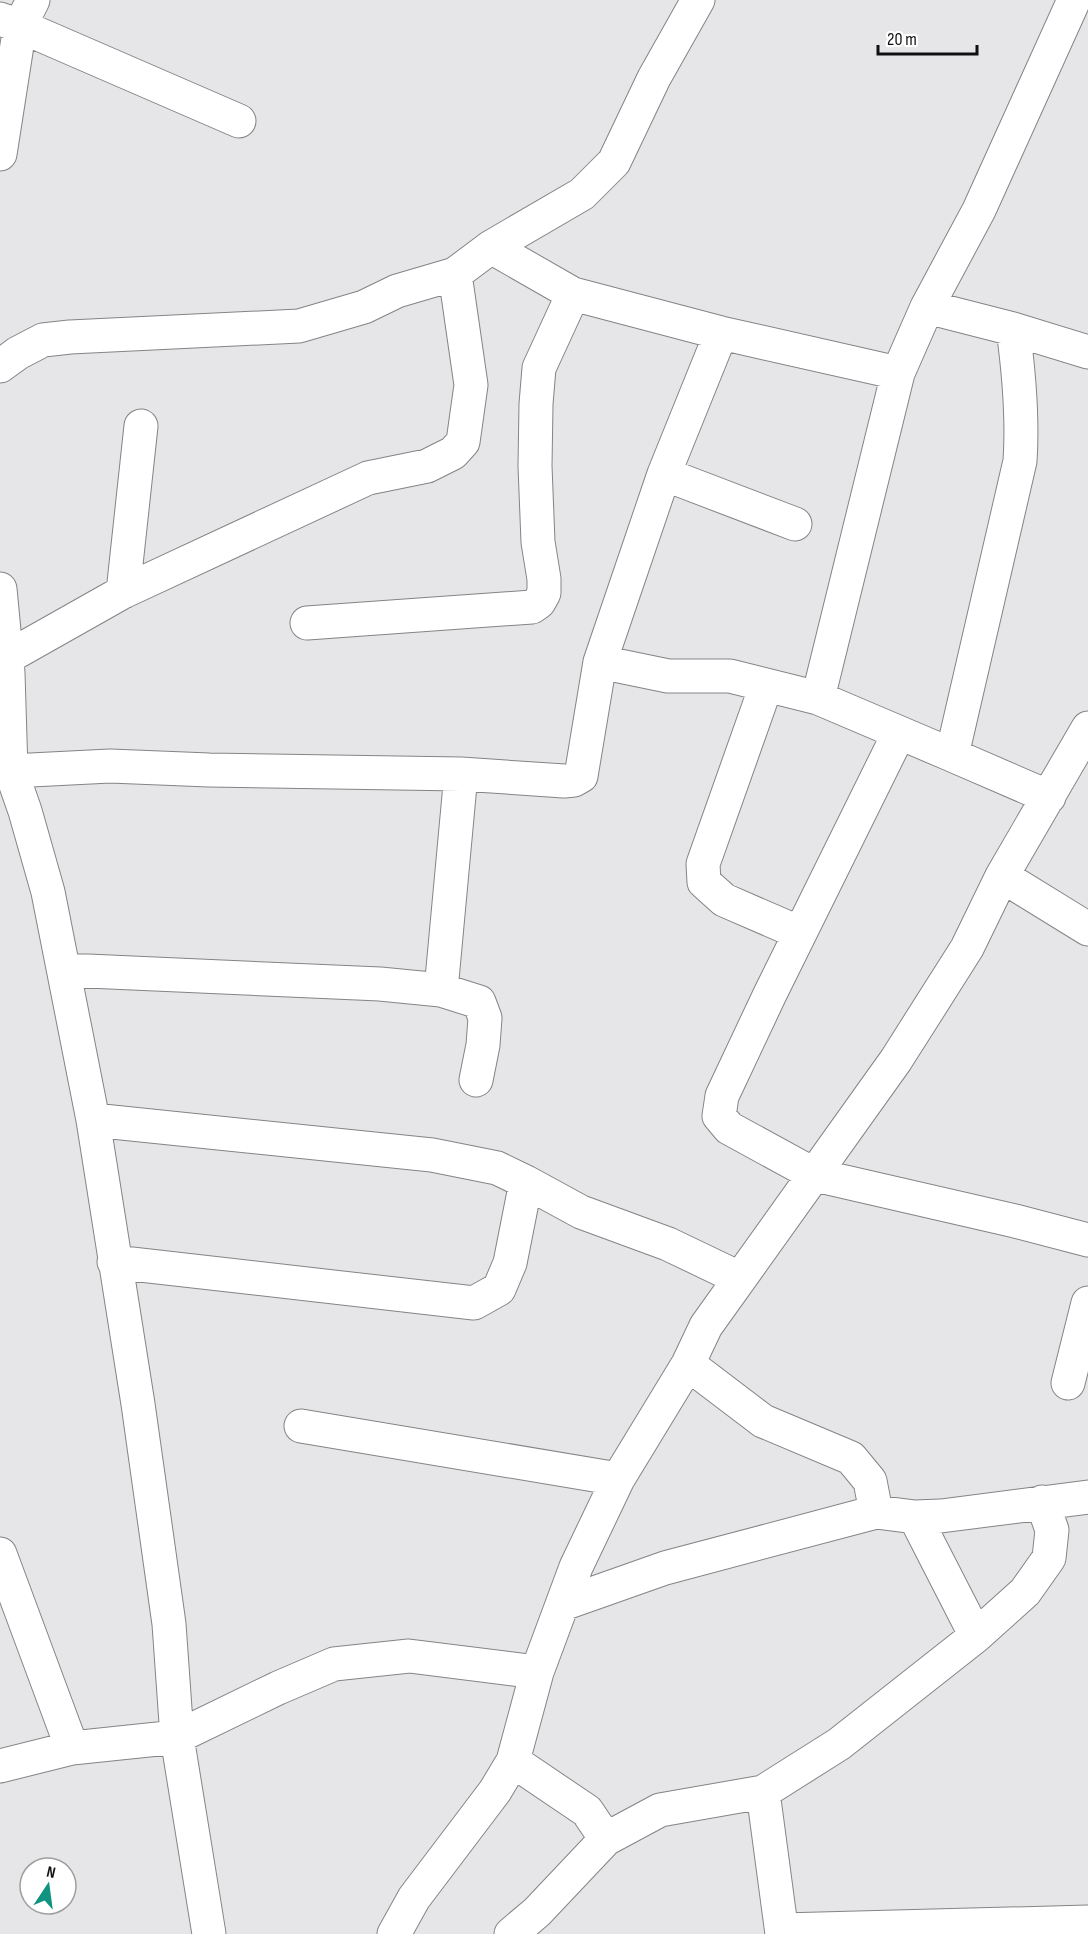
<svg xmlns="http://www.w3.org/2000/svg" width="1088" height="1934" font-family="'Sofia Sans Condensed',sans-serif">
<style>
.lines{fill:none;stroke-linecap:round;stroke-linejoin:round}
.minor-casing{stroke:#858386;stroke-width:35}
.minor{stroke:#fff;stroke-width:33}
</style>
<rect width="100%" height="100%" fill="#e6e5e8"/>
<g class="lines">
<g class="minor-casing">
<path id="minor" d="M0,19L20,26L239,121
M0,154L20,26L33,0
M491,247L573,294L721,333L898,373
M927,307L1013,329L1088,352
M1013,329C1019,373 1023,417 1020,461L952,755L1049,797
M0,366L18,353L43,340L70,337L299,326L364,307L397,291L455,274L491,247L582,194L614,162L654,78L698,0
M664,474L795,524
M0,589L8,673L11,771L25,811L48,892L93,1120L138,1404L169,1624L177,1737L209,1934
M123,592L141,426
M307,623L532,607L539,602L544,593V579L538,542L535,466L536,404L539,368L573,294
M6,658L123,592L368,478L427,466L453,453L463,442L471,385L455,274
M600,662L668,676H730L818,698
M766,686L703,864L704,882L724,900L800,933
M899,733L770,994L722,1096L719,1116L729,1128L815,1175L1015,1221L1088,1240
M952,755L818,698L898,373L927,307L979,210L1074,0
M11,771L110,766L209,770L461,774L564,781L574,780L581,776L600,662L664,474L721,333
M1002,876L1088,929
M65,970L380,984L441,990L479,1002L485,1018L483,1045L476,1080
M441,990L461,774
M93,1120L432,1155L497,1168L526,1182L581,1212L668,1244L739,1278
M114,1262L474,1303L499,1289L510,1263L526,1182
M688,1364L763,1421L851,1458L870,1481L876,1512
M1068,1383L1088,1303
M301,1426L618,1479
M915,1517L976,1636
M0,1554L72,1748
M563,1604L665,1568L876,1512L915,1517L941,1516L1088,1497
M513,1761L587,1811L606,1839
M0,1766L72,1748L177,1737L278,1688L334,1664L409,1656L537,1672
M763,1792L782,1934
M782,1930L1088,1922
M394,1934L414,1898L495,1791L513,1761L537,1672L576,1567L618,1479L688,1364L706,1326L896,1060L967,948L1002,876L1088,728
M511,1934L537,1912L606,1839L660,1810L763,1792L839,1744L976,1636L1025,1592L1049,1558L1052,1530L1042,1502"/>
</g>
<use href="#minor" class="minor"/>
</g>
<g transform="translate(48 1886) rotate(13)"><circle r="28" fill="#ffffff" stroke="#a09fa0" stroke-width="1.5"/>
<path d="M0-4.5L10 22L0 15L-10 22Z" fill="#10947f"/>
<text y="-9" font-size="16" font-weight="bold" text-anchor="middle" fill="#111011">N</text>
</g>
<path d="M878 45v9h99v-9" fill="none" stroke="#111011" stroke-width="3"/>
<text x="887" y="45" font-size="18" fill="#111011" stroke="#ffffff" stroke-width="4.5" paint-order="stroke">20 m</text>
</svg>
